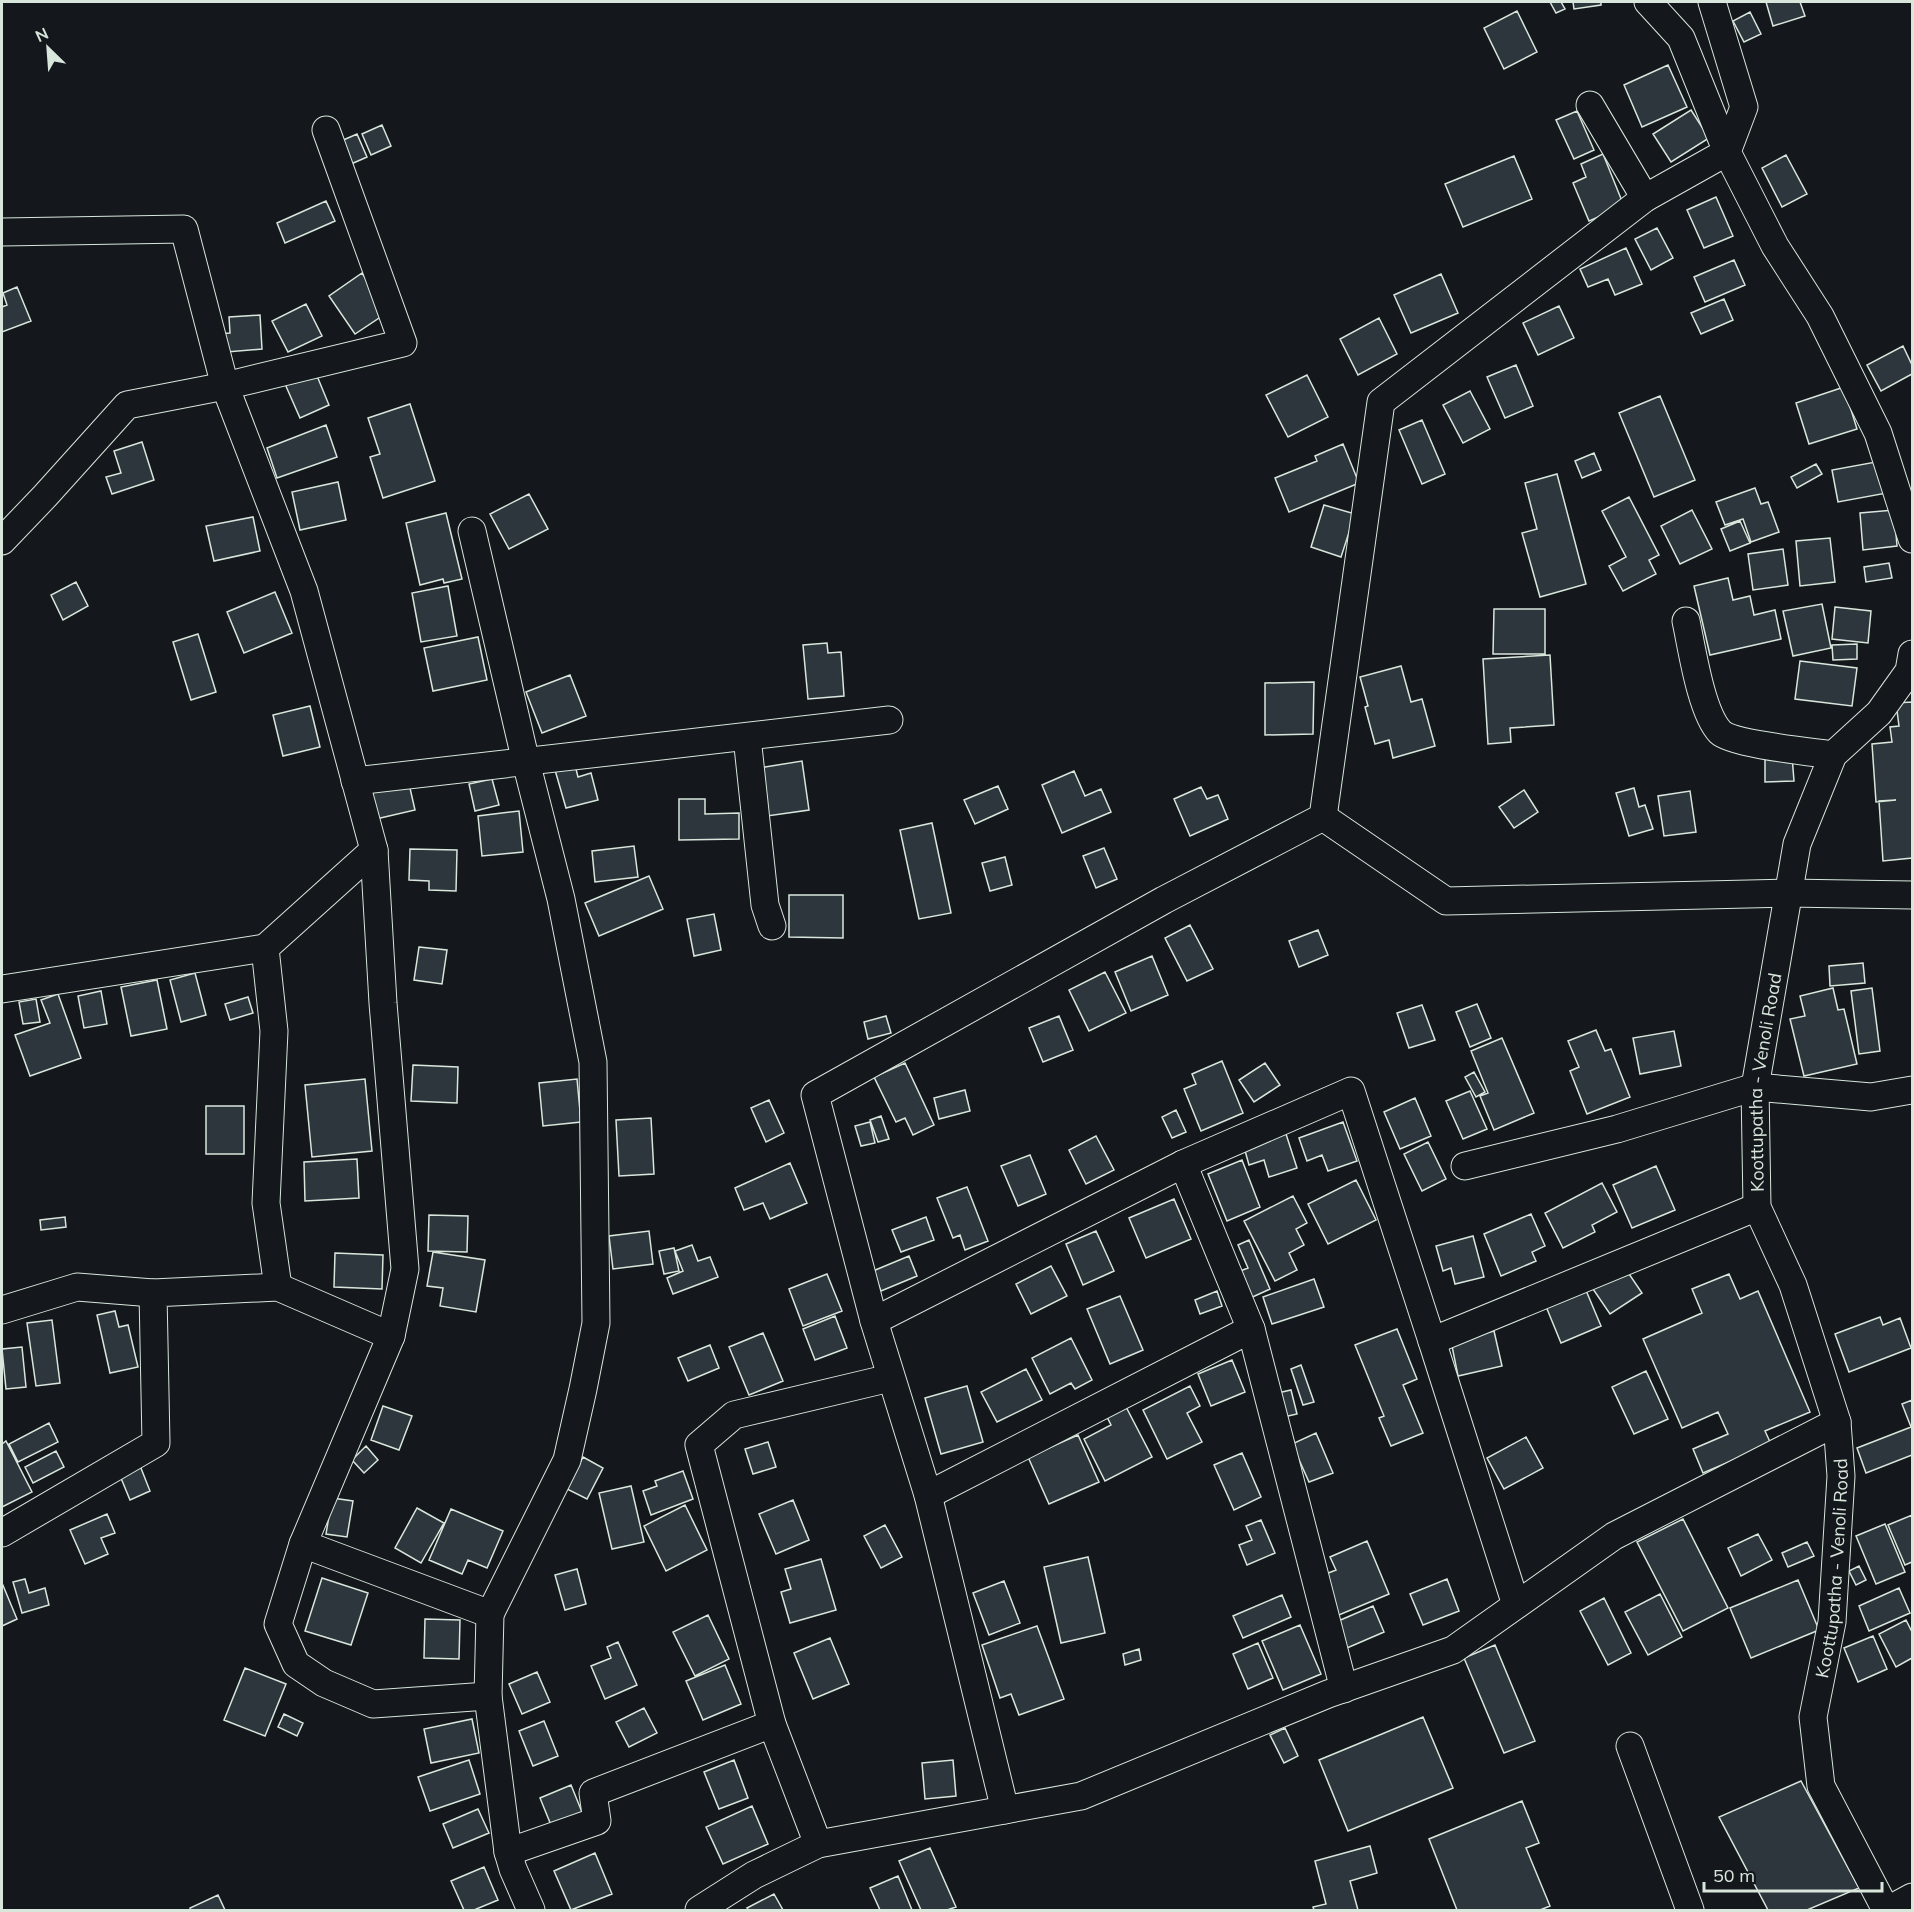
<svg xmlns="http://www.w3.org/2000/svg" width="1914" height="1912" font-family="Mulish,sans-serif">
<style>
.building{fill:#2c363c;stroke:#d8e6dc;stroke-width:1.5}
.lines{fill:none;stroke-linecap:round;stroke-linejoin:round}
.minor-casing{stroke:#d8e6dc;stroke-width:29}
.minor{stroke:#14181c;stroke-width:27}
.labels{text-anchor:middle;dominant-baseline:central;stroke-width:4.5;stroke-linejoin:round;paint-order:stroke}
.street-label{font-size:18px;fill:#d8e6dc;stroke:#14181c}
</style>
<rect width="100%" height="100%" fill="#14181c"/>
<path class="building" d="M1550,2H1561L1565,9L1556,13Z
M1573,2H1601V5L1574,9Z
M1766,2H1800L1805,16L1773,26Z
M1517,11L1537,52L1504,69L1484,28Z
M1750,12L1761,34L1744,42L1733,21Z
M1668,65L1687,107L1642,127L1624,85Z
M1691,110L1709,138L1671,162L1653,134Z
M1577,111L1594,150L1574,159L1556,120Z
M382,125L391,146L371,155L362,134Z
M357,134L367,157L342,168L332,145Z
M1603,154L1624,206L1589,221L1573,183L1586,177L1581,164Z
M1786,155L1807,194L1782,207L1762,168Z
M1514,156L1532,199L1463,227L1445,184Z
M1716,197L1733,236L1704,248L1687,210Z
M326,201L335,221L285,243L277,223Z
M1657,228L1673,258L1651,270L1635,239Z
M1626,248L1642,284L1615,295L1608,279L1588,287L1580,269Z
M1734,260L1745,285L1705,302L1694,277Z
M362,273L388,312L355,334L329,296Z
M1441,274L1458,313L1411,333L1394,295Z
M17,287L31,321L2,332V307L7,305L3,293Z
M1724,299L1733,320L1701,334L1691,313Z
M306,304L322,336L288,352L272,321Z
M1559,306L1574,338L1538,355L1523,323Z
M260,315L262,349L215,353L213,334L230,333L229,317Z
M1379,318L1397,354L1358,375L1340,339Z
M1903,346L1912,365V374L1881,391L1867,365Z
M1516,365L1533,406L1505,418L1487,377Z
M315,371L329,405L300,418L285,384Z
M1307,375L1328,417L1288,437L1266,395Z
M1844,387L1857,429L1809,444L1796,403Z
M1470,391L1490,429L1463,443L1443,405Z
M1660,396L1695,480L1654,497L1619,413Z
M410,404L435,481L383,498L370,457L380,454L368,418Z
M1422,420L1445,474L1422,484L1399,430Z
M326,425L337,457L277,478L267,448Z
M142,442L154,480L112,494L106,477L121,473L114,451Z
M1343,444L1359,483L1289,512L1275,478L1317,461L1315,456Z
M1594,453L1601,470L1582,478L1575,461Z
M1881,461L1887,493L1838,502L1832,470Z
M1816,464L1822,474L1797,488L1791,477Z
M1557,474L1586,584L1540,597L1522,533L1537,529L1525,483Z
M338,482L346,520L300,530L292,492Z
M1755,488L1761,504L1768,502L1779,532L1751,542L1743,519L1725,525L1716,502Z
M529,494L548,529L509,549L490,514Z
M1629,497L1659,555L1649,560L1656,574L1623,591L1609,566L1626,557L1602,511Z
M1324,505L1355,514L1341,557L1311,547Z
M1692,510L1712,549L1680,564L1661,526Z
M1894,510L1897,546L1863,550L1860,513Z
M446,513L462,579L444,583L443,579L420,585L406,523Z
M253,517L260,551L214,561L206,526Z
M1740,521L1750,543L1730,551L1721,529Z
M1830,538L1835,582L1800,586L1796,541Z
M1783,549L1788,585L1753,590L1748,554Z
M1889,563L1892,578L1866,582L1864,567Z
M1728,578L1733,600L1750,596L1754,615L1775,610L1781,639L1710,655L1694,586Z
M76,582L88,606L63,620L51,595Z
M448,586L457,636L421,642L412,593Z
M275,592L292,633L244,653L227,612Z
M1822,604L1831,648L1793,656L1783,611Z
M1835,607L1871,611L1868,643L1832,639Z
M1494,609H1545V654H1493Z
M198,634L216,692L191,700L173,642Z
M478,637L487,680L433,691L424,648Z
M827,643L828,653L841,652L844,696L808,699L803,645Z
M1857,644V659L1833,660L1832,645Z
M1550,655L1554,725L1510,728L1511,742L1488,744L1483,659Z
M1800,661L1857,668L1852,706L1795,699Z
M1401,666L1411,702L1422,699L1435,746L1393,758L1389,740L1375,744L1365,707L1368,706L1360,677Z
M570,675L586,716L542,733L526,692Z
M1314,682L1313,734L1265,735V683Z
M1912,702V858L1883,861L1879,801L1896,800L1876,802L1872,744L1892,742L1890,727L1899,726L1896,703Z
M310,706L320,747L283,756L273,715Z
M1792,756L1794,781L1765,782V757Z
M802,761L809,810L767,816L759,768Z
M575,765L578,777L591,773L598,800L566,808L555,770Z
M1074,771L1085,796L1101,789L1111,812L1062,833L1042,785Z
M407,775L415,810L363,822L356,787Z
M492,779L499,805L475,811L469,784Z
M998,786L1008,809L975,824L964,800Z
M1201,787L1207,799L1218,795L1228,819L1190,836L1174,799Z
M1634,788L1639,807L1645,805L1653,829L1629,836L1616,793Z
M1524,790L1538,812L1514,828L1499,807Z
M1690,791L1696,832L1664,836L1658,796Z
M679,799H705V814L739,813V839L679,840Z
M519,811L523,852L482,856L478,816Z
M932,823L951,913L919,919L900,830Z
M634,846L638,877L595,882L592,851Z
M1104,848L1117,879L1096,888L1083,856Z
M410,849L457,850L456,891L429,890V881L409,880Z
M1005,857L1012,885L990,891L982,863Z
M649,876L663,909L599,936L585,903Z
M789,895H843V938L789,937Z
M714,914L721,950L694,956L687,919Z
M1190,925L1213,969L1187,981L1165,938Z
M1318,930L1328,955L1299,967L1289,941Z
M419,947L447,950L442,984L414,980Z
M1152,956L1168,995L1131,1011L1115,972Z
M1863,963L1865,983L1830,986L1829,966Z
M1105,972L1126,1013L1089,1031L1069,990Z
M195,973L206,1015L181,1022L170,980Z
M157,980L167,1029L131,1036L121,987Z
M1833,988L1838,1010L1844,1009L1857,1064L1804,1076L1790,1019L1805,1016L1800,996Z
M1872,988L1880,1051L1859,1054L1851,991Z
M101,991L107,1024L84,1028L78,996Z
M58,994L81,1058L30,1076L15,1035L50,1023L41,1000Z
M248,997L253,1013L230,1020L225,1004Z
M36,999L40,1022L23,1024L19,1002Z
M1477,1004L1491,1038L1470,1047L1456,1012Z
M1422,1005L1435,1040L1409,1048L1397,1013Z
M886,1016L891,1033L868,1039L864,1022Z
M1059,1016L1073,1050L1043,1062L1029,1028Z
M1596,1030L1605,1051L1611,1049L1630,1097L1587,1114L1570,1071L1579,1067L1568,1041Z
M1674,1031L1681,1066L1640,1074L1633,1038Z
M1502,1038L1534,1113L1494,1130L1480,1096L1488,1093L1471,1051Z
M1222,1061L1243,1113L1201,1131L1184,1089L1196,1084L1192,1074Z
M905,1063L934,1125L913,1135L905,1118L896,1122L874,1077Z
M1265,1063L1280,1085L1254,1102L1239,1080Z
M413,1065L458,1067L457,1103L411,1101Z
M1474,1072L1485,1092L1476,1097L1465,1077Z
M365,1079L372,1151L312,1157L305,1085Z
M577,1079L581,1122L543,1126L539,1083Z
M965,1090L970,1111L939,1119L934,1098Z
M1470,1091L1487,1129L1463,1139L1446,1101Z
M1415,1098L1431,1136L1400,1149L1384,1112Z
M769,1100L784,1133L766,1142L751,1108Z
M206,1106H244V1154H206Z
M1176,1110L1186,1132L1172,1138L1162,1117Z
M881,1116L889,1139L878,1142L870,1120Z
M651,1118L654,1174L619,1176L616,1120Z
M870,1122L875,1143L861,1146L855,1126Z
M1343,1122L1357,1161L1328,1171L1322,1155L1307,1161L1299,1138Z
M1286,1134L1297,1168L1269,1177L1264,1160L1249,1165L1244,1147Z
M1096,1136L1114,1170L1086,1184L1069,1150Z
M1428,1142L1446,1179L1422,1191L1404,1154Z
M1030,1155L1046,1194L1018,1206L1001,1166Z
M357,1159L359,1198L305,1201L304,1162Z
M1242,1160L1260,1207L1227,1221L1208,1174Z
M790,1163L807,1203L770,1219L763,1203L744,1210L735,1188Z
M1656,1166L1675,1210L1632,1228L1613,1185Z
M1356,1180L1376,1220L1328,1244L1308,1204Z
M1602,1183L1617,1212L1592,1225L1595,1232L1563,1248L1545,1213Z
M967,1187L988,1241L965,1250L960,1235L953,1238L937,1198Z
M1293,1196L1307,1223L1296,1229L1304,1245L1289,1253L1297,1270L1275,1281L1244,1221Z
M1174,1199L1191,1239L1146,1258L1129,1218Z
M1531,1214L1545,1246L1532,1252L1536,1261L1501,1276L1484,1234Z
M429,1215L468,1216L467,1252L428,1251Z
M65,1217L66,1227L41,1230L40,1220Z
M926,1217L934,1240L901,1252L892,1230Z
M649,1231L653,1264L613,1269L609,1236Z
M1096,1231L1114,1271L1083,1285L1066,1244Z
M1473,1236L1484,1277L1455,1284L1451,1268L1443,1271L1436,1246Z
M1249,1240L1270,1289L1246,1300L1235,1273L1248,1268L1238,1245Z
M692,1245L698,1261L710,1257L718,1277L673,1294L667,1278L683,1271L675,1251Z
M674,1248L679,1271L664,1274L659,1251Z
M433,1252L485,1260L476,1312L440,1306L443,1288L427,1286Z
M335,1253L383,1255L382,1289L334,1287Z
M909,1256L917,1276L881,1291L873,1271Z
M1051,1266L1067,1296L1031,1314L1016,1284Z
M1625,1268L1642,1293L1610,1314L1593,1289Z
M827,1274L842,1311L803,1326L789,1289Z
M1729,1274L1740,1299L1758,1291L1810,1412L1765,1431L1771,1444L1703,1473L1693,1449L1728,1434L1718,1412L1682,1428L1643,1339L1702,1313L1692,1289Z
M1314,1279L1324,1307L1272,1324L1263,1297Z
M1585,1288L1601,1326L1561,1343L1545,1304Z
M1217,1291L1222,1306L1200,1314L1195,1300Z
M1120,1296L1143,1350L1110,1364L1087,1309Z
M115,1311L119,1327L128,1325L138,1367L110,1373L97,1315Z
M835,1316L847,1348L815,1360L803,1329Z
M1880,1317L1883,1325L1900,1318L1911,1348L1849,1372L1835,1334Z
M52,1320L60,1383L36,1386L27,1323Z
M1397,1329L1417,1379L1403,1385L1423,1433L1391,1446L1379,1418L1384,1416L1355,1345Z
M1494,1331L1502,1366L1458,1376L1451,1341Z
M763,1333L783,1381L749,1395L729,1347Z
M1071,1338L1092,1380L1075,1389L1071,1383L1050,1394L1032,1358Z
M710,1345L719,1368L688,1381L678,1358Z
M22,1347L26,1387L6,1389L2,1349Z
M1232,1360L1245,1392L1211,1406L1198,1374Z
M1301,1365L1314,1402L1303,1405L1291,1369Z
M1026,1369L1042,1400L997,1422L981,1392Z
M1646,1371L1668,1419L1634,1434L1612,1387Z
M967,1386L983,1442L941,1454L925,1398Z
M1190,1386L1200,1406L1187,1413L1202,1442L1167,1459L1143,1410Z
M1291,1390L1297,1414L1279,1418L1273,1394Z
M1912,1400V1455L1866,1473L1857,1448L1911,1427L1902,1404Z
M1124,1403L1152,1457L1105,1481L1084,1439L1111,1425L1105,1413Z
M383,1406L412,1416L399,1450L371,1440Z
M49,1423L58,1442L18,1462L9,1444Z
M1316,1433L1333,1473L1309,1482L1292,1444Z
M1078,1435L1099,1482L1049,1504L1028,1457Z
M1526,1437L1543,1468L1504,1489L1487,1458Z
M6,1441L32,1492L2,1507V1444Z
M768,1442L776,1467L753,1474L745,1449Z
M366,1446L378,1460L364,1473L352,1460Z
M56,1451L64,1467L33,1483L25,1467Z
M1242,1453L1261,1497L1234,1510L1214,1465Z
M583,1457L603,1468L587,1499L567,1489Z
M137,1458L150,1491L130,1500L116,1466Z
M683,1471L693,1499L651,1515L643,1491L657,1486L655,1481Z
M631,1486L644,1542L612,1549L599,1493Z
M332,1498L353,1501L347,1537L326,1534Z
M793,1500L809,1540L776,1554L759,1514Z
M685,1505L707,1550L666,1571L644,1526Z
M417,1508L444,1523L421,1563L395,1548Z
M451,1509L503,1531L487,1568L468,1560L462,1574L429,1560Z
M107,1514L115,1533L101,1538L108,1554L85,1564L70,1530Z
M1912,1515V1562L1905,1565L1888,1525Z
M1683,1519L1728,1608L1683,1631L1637,1542Z
M1261,1520L1275,1553L1247,1565L1239,1545L1252,1540L1246,1526Z
M1885,1524L1905,1572L1876,1584L1856,1536Z
M885,1525L902,1557L881,1568L864,1536Z
M1758,1534L1772,1560L1741,1576L1728,1548Z
M1367,1541L1389,1594L1334,1617L1318,1577L1336,1570L1330,1557Z
M1807,1542L1814,1556L1788,1567L1782,1553Z
M1088,1557L1105,1633L1061,1643L1044,1567Z
M821,1559L836,1610L790,1623L781,1592L791,1589L785,1569Z
M1859,1566L1866,1580L1856,1585L1849,1571Z
M577,1569L586,1604L565,1610L555,1575Z
M322,1578L368,1593L351,1645L305,1631Z
M25,1579L29,1593L45,1588L49,1605L22,1613L13,1582Z
M1447,1579L1459,1611L1423,1625L1410,1594Z
M1798,1580L1819,1630L1751,1658L1730,1608Z
M1004,1581L1020,1623L989,1635L973,1593Z
M2,1583L17,1619L2,1626Z
M1899,1588L1910,1613L1869,1631L1859,1606Z
M1660,1594L1682,1637L1648,1655L1625,1612Z
M1282,1595L1291,1617L1243,1638L1233,1616Z
M1604,1598L1631,1653L1608,1665L1580,1611Z
M1373,1606L1384,1632L1347,1648L1336,1622Z
M708,1615L729,1659L695,1676L673,1632Z
M425,1619L460,1620L459,1659L424,1658Z
M1906,1620L1912,1632V1658L1896,1667L1879,1634Z
M1300,1625L1321,1674L1283,1690L1262,1641Z
M1037,1626L1064,1699L1019,1715L1011,1694L1000,1698L982,1645Z
M1873,1636L1887,1669L1858,1682L1844,1648Z
M830,1638L849,1684L813,1699L794,1653Z
M618,1642L637,1685L605,1699L591,1666L611,1658L607,1647Z
M1258,1643L1273,1678L1248,1689L1233,1654Z
M1495,1645L1535,1741L1504,1753L1464,1658Z
M1139,1649L1141,1660L1125,1665L1123,1654Z
M725,1665L741,1704L703,1720L686,1681Z
M245,1668L286,1684L265,1736L224,1720Z
M537,1672L550,1702L522,1714L509,1684Z
M644,1708L657,1733L629,1747L616,1722Z
M284,1714L303,1723L297,1736L278,1727Z
M1423,1717L1453,1788L1348,1831L1319,1760Z
M472,1719L479,1753L431,1763L424,1729Z
M544,1721L558,1756L533,1766L519,1731Z
M1285,1728L1298,1756L1284,1763L1270,1735Z
M469,1760L480,1794L430,1811L418,1777Z
M734,1760L748,1798L719,1809L704,1772Z
M953,1760L956,1796L925,1799L922,1763Z
M1801,1781L1859,1888L1807,1910H1768L1719,1817Z
M571,1785L584,1817L553,1830L540,1798Z
M1522,1801L1539,1843L1526,1848L1550,1906L1540,1910H1457L1429,1839Z
M752,1806L768,1844L723,1864L706,1827Z
M478,1809L489,1833L453,1848L443,1824Z
M1370,1846L1377,1873L1350,1881L1358,1910H1314L1313,1907L1326,1904L1315,1861Z
M930,1848L956,1907L947,1910H921L899,1861Z
M595,1853L612,1894L571,1910L554,1871Z
M484,1867L498,1900L474,1910H464L451,1881Z
M898,1876L912,1910H880L870,1888Z
M774,1894L783,1910H749L747,1908Z
M218,1895L225,1910H191L190,1908Z"/>
<g class="lines">
<g class="minor-casing">
<g id="minor">
<path d="M1712,2L1744,107L1727,152L1775,246L1820,316L1878,433L1912,539"/>
<path d="M1590,105L1645,198"/>
<path d="M2,232L184,229L225,386L127,405L45,496L2,541"/>
<path d="M1686,621C1692,649 1701,712 1720,732C1732,744 1812,752 1833,755"/>
<path d="M747,737L765,905L772,926"/>
<path d="M355,781L889,720"/>
<path d="M1323,817L1446,901L1787,893L1912,895"/>
<path d="M374,850L383,1003L405,1269L391,1336"/>
<path d="M2,989L265,948"/>
<path d="M1183,1164L1251,1329"/>
<path d="M1465,1166L1617,1129L1755,1087L1871,1097L1912,1090"/>
<path d="M278,1287L266,1203L274,1031L265,948L374,850L304,591L225,386L403,343L326,130"/>
<path d="M2,1310L77,1287L153,1293"/>
<path d="M874,1321L1183,1164L1351,1091L1432,1341L1757,1207"/>
<path d="M1432,1341L1516,1605"/>
<path d="M928,1495L1251,1329L1344,1689"/>
<path d="M2,1533L156,1443L153,1293L278,1287L391,1336L303,1544L490,1614L567,1460L583,1389L596,1323L593,1062L561,899L526,762L472,531"/>
<path d="M303,1544L278,1624L296,1664L324,1683L373,1704L488,1696"/>
<path d="M490,1614L488,1696L508,1852L513,1869L531,1910"/>
<path d="M1630,1746L1690,1910"/>
<path d="M1005,1810L928,1495L874,1321L815,1095L1164,900L1323,817L1381,402L1645,198L1727,152L1681,38L1648,2"/>
<path d="M818,1844L772,1724L699,1445L734,1415L890,1378"/>
<path d="M508,1852L597,1821L593,1793L772,1724"/>
<path d="M699,1910L754,1875L818,1844L1081,1796L1328,1694L1453,1650L1614,1536L1837,1422"/>
<path id="s1" d="M1886,1910L1821,1786L1813,1717L1832,1622L1841,1476L1837,1422L1793,1285L1757,1207L1755,1087L1797,844L1833,755L1879,713L1909,671L1912,654"/>
<path d="M1888,1910L1912,1897"/>
</g>
</g>
<use href="#minor" class="minor"/>
</g>
<g class="labels">
<g class="street-label">
<text stroke="none"><textPath href="#s1" startOffset="862">Koottupatha - Venoli Road</textPath></text>
<text stroke="none"><textPath href="#s1" startOffset="360">Koottupatha - Venoli Road</textPath></text>
</g>
</g>
<rect width="1914" height="1912" fill="none" stroke="#d8e6dc" stroke-width="6"/>
<g transform="translate(48 48) rotate(335)" stroke="#14181c" stroke-width="4.5" paint-order="stroke">
<path d="M0-4.5L10 22L0 15L-10 22Z" fill="#d8e6dc"/>
<text y="-9" font-size="16" font-weight="bold" text-anchor="middle" fill="#d8e6dc">N</text>
</g>
<path d="M1704 1882v9h178v-9" fill="none" stroke="#d8e6dc" stroke-width="3"/>
<text x="1713" y="1882" font-size="18" fill="#d8e6dc" stroke="#14181c" stroke-width="4.5" paint-order="stroke">50 m</text>
</svg>
